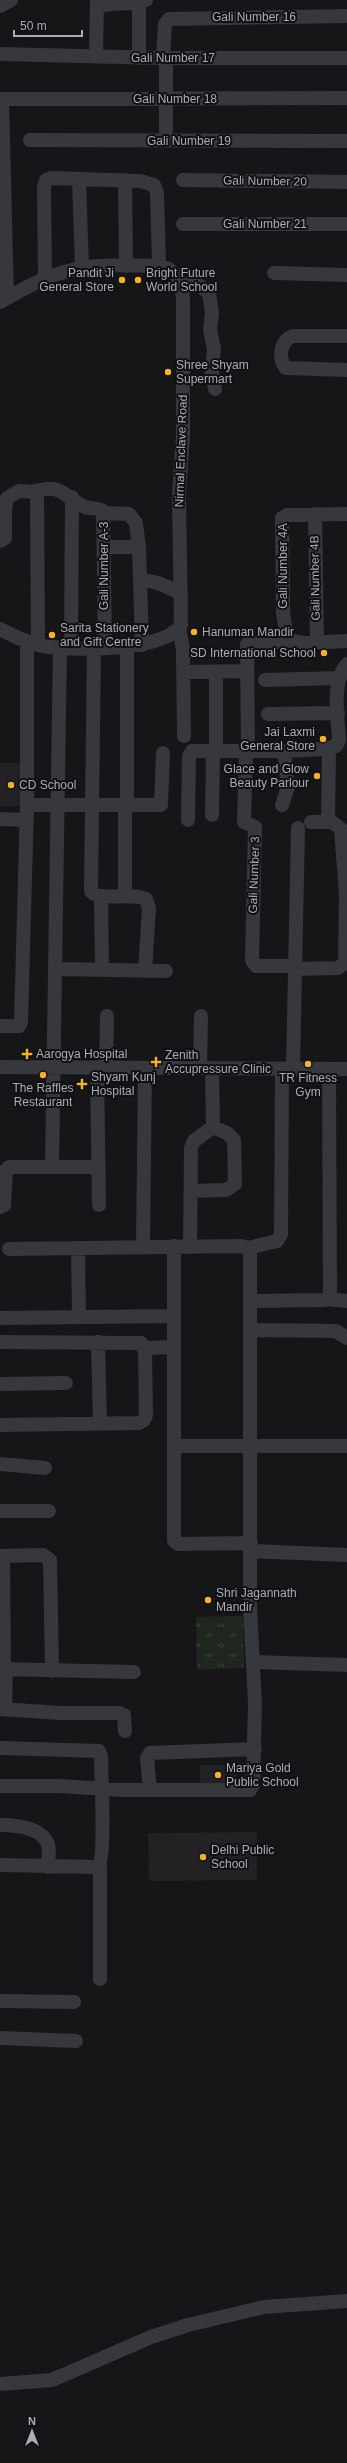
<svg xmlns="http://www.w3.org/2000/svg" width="347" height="2463" font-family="Helvetica,sans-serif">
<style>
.built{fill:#222225}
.park{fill:url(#park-tufts)}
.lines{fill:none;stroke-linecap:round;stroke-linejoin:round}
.minor{stroke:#37383d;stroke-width:14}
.poi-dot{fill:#f2b134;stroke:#111113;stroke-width:1.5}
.labels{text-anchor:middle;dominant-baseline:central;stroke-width:4;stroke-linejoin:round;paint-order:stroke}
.street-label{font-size:12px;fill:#a8adb8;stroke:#111113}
.poi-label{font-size:12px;fill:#a8adb8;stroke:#111113;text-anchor:start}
</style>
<defs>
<pattern id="park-tufts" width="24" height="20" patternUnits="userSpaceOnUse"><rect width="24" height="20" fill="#1e261f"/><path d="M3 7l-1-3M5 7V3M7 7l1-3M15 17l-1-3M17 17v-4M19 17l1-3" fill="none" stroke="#3c433d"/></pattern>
</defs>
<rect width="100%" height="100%" fill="#161618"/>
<path class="built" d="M0,763H21V806H0Z
M200,1765H236V1785H200Z
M257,1832V1880L149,1881L148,1833Z"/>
<path class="park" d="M243,1616L244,1668L197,1670L196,1617Z"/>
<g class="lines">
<path class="minor" d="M0,6L11,0
M97,8C109,0 131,7 146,0
M0,54L163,58H347
M96,57L97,0
M139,58V0
M163,58L165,24L169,19L347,16
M166,58V141
M30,140L347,141
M79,179L82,268
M125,180L126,266
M183,180L347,182
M183,224H347
M274,273L347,275
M45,279L44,187L46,180L51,178L140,181L154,185L157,193L159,266
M181,285L200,286L209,293L212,313L210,330L214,349L212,373L215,389
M7,298L2,99L347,98
M0,302C20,291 40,279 61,273C91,263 128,265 159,266L169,269L177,276L181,285L183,299V435L179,494L181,625C164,652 71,651 43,646C28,643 13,636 0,629
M347,336H294C281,338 277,358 286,368L347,370
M36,491C63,483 64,498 85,507C91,509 98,507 103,511L105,647
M104,513L129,514L136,523L139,547L142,645
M315,514L317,642
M0,541L5,538V510L7,498L19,491L37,492L38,645
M104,547H139
M140,579L158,583L181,593
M179,628L183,649L184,736
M287,640L283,612L282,518L287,515L347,514
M94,647L91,891C96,902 134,892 146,899L149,908L145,971
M127,647V806
M71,648L72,497
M183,672L247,671
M216,672V752
M265,680L340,678
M268,714L338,713
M246,751L244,822L255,827L252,960L256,966H294
M248,751L247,644L281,642L287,640L303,643L347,641
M27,805H161L163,753
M282,805L288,787L284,751
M125,806V896
M212,815L213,751
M0,819L27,820
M188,820L189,756L192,751H284L326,749L336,746L339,740C338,718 331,682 347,664
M328,821L329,748
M101,896L102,970
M56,969L166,971
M294,969L338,968L345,963L346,895L341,829L332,822H311
M0,1026H19L21,1022L27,805V641
M0,1067L347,1069
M106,1068L107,1016
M200,1068L201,1016
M97,1069L99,1205
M293,1069L298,828
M52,1167L60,647
M191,1191L226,1190L235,1184L234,1140L227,1133L213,1127
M0,1207L4,1205L6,1170L9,1167H98
M174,1246V1541L178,1544L251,1543
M190,1246L191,1148L194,1141L213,1127L212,1068
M143,1247L145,1068
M78,1248L79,1317
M248,1248L277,1241L281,1234L282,1069
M327,1299L347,1301
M251,1301L325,1300L330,1295L329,1069
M0,1318L174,1316
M251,1330L336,1331L347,1338
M0,1342L141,1343L145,1351L146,1415L144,1420L139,1423L0,1425
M98,1342L100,1424
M145,1348L174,1347
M0,1384L66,1383
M174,1446H347
M0,1464L45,1468
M0,1511H49
M251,1551L347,1555
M0,1556L43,1555L50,1560L52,1671
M3,1556L4,1669
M253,1662L347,1665
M0,1669L134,1672
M0,1709L60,1713H120L124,1715L125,1731
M5,1709L6,1669
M0,1748L99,1751L101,1756C101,1774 106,1859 98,1867L0,1865
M0,1786H60L123,1790H250L253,1785L255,1704L250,1607V1251L248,1248L241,1246L9,1249
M150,1790L147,1758L150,1753L255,1749
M0,1825C15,1825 41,1827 48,1844C50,1851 48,1860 48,1867
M100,1979V1866
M0,2001L74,2002
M0,2038L76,2041
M0,2384L52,2380L151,2337L188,2325L264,2307L347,2301"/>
</g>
<g class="poi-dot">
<circle cx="122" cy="280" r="4"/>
<circle cx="138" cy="280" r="4"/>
<circle cx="168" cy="372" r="4"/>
<circle cx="194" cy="632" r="4"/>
<circle cx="52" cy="635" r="4"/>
<circle cx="324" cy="653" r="4"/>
<circle cx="323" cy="739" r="4"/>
<circle cx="317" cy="776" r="4"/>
<circle cx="11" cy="785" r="4"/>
<path d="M25 1048h4v4h4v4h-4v4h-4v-4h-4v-4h4z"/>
<path d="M154 1056h4v4h4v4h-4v4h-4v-4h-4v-4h4z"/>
<circle cx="308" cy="1064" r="4"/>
<circle cx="43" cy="1075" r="4"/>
<path d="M80 1078h4v4h4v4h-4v4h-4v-4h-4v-4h4z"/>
<circle cx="208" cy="1600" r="4"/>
<circle cx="218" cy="1775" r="4"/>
<circle cx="203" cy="1857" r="4"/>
</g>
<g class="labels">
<g class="street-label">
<text x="254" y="17">Gali Number 16</text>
<text x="173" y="58">Gali Number 17</text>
<text x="175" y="99">Gali Number 18</text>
<text x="189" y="141">Gali Number 19</text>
<text transform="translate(265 181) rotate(1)">Gali Number 20</text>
<text x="265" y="224">Gali Number 21</text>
<text transform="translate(181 451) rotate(-88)">Nirmal Enclave Road</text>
<text transform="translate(104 566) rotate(-90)">Gali Number A-3</text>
<text transform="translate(283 566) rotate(-90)">Gali Number 4A</text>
<text transform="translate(315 578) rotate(-91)">Gali Number 4B</text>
<text transform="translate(254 875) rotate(-88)">Gali Number 3</text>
</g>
<g class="poi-label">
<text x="114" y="273" text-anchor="end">Pandit Ji<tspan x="114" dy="14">General Store</tspan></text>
<text x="146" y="273">Bright Future<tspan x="146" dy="14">World School</tspan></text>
<text x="176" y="365">Shree Shyam<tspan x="176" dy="14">Supermart</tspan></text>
<text x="60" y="628">Sarita Stationery<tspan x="60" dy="14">and Gift Centre</tspan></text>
<text x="202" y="632">Hanuman Mandir</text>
<text x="316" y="653" text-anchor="end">SD International School</text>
<text x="315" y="732" text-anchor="end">Jai Laxmi<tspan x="315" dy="14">General Store</tspan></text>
<text x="309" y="769" text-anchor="end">Glace and Glow<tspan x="309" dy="14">Beauty Parlour</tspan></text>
<text x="19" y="785">CD School</text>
<text x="36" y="1054">Aarogya Hospital</text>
<text x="165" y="1055">Zenith<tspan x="165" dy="14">Accupressure Clinic</tspan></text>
<text x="91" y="1077">Shyam Kunj<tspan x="91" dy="14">Hospital</tspan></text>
<text x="308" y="1078" text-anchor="middle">TR Fitness<tspan x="308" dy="14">Gym</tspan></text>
<text x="43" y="1088" text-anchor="middle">The Raffles<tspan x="43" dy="14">Restaurant</tspan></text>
<text x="216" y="1593">Shri Jagannath<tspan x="216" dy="14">Mandir</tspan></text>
<text x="226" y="1768">Mariya Gold<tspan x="226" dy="14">Public School</tspan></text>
<text x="211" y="1850">Delhi Public<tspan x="211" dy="14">School</tspan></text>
</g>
</g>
<g transform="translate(32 2431)" stroke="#111113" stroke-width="3" paint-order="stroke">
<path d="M0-3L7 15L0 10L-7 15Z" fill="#a8adb8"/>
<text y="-6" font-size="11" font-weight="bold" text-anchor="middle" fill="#a8adb8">N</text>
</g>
<path d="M14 30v6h68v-6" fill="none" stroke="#a8adb8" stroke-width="2"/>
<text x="20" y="30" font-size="12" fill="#a8adb8" stroke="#111113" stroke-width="3" paint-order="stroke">50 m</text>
</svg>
